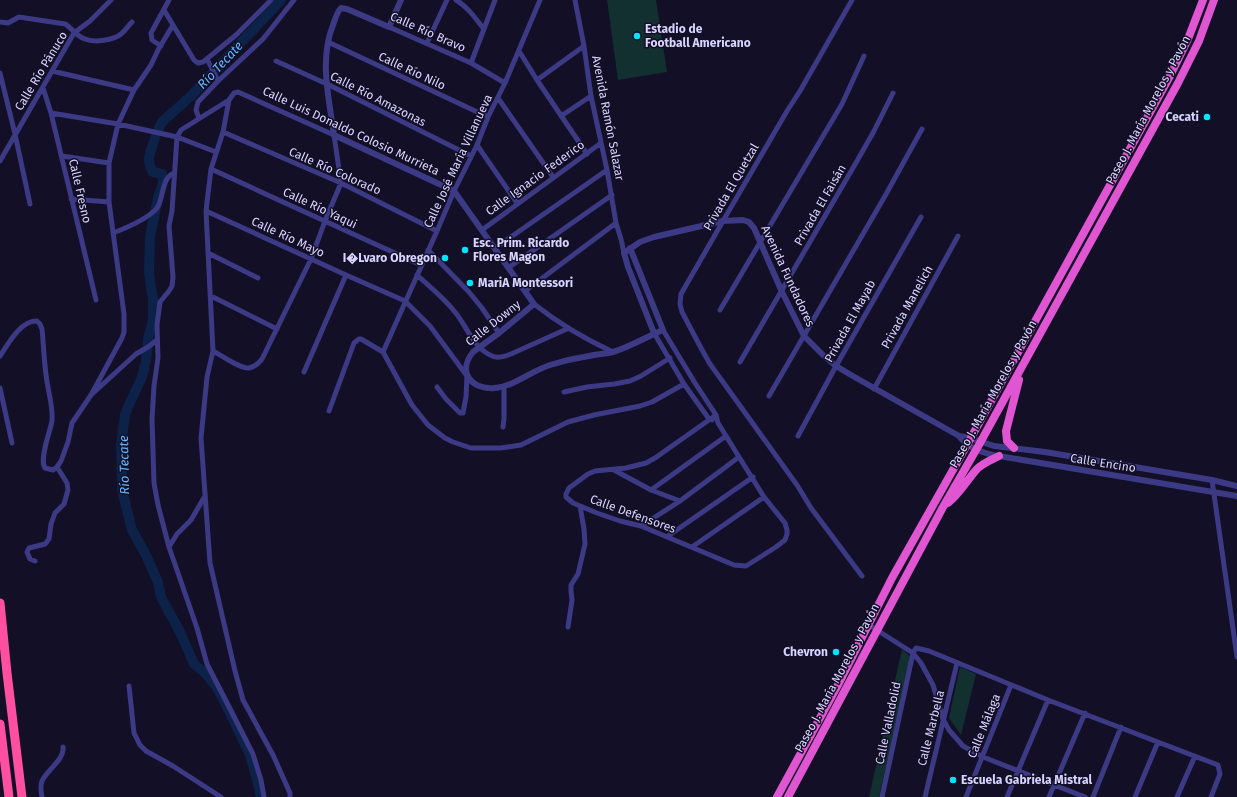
<svg xmlns="http://www.w3.org/2000/svg" width="1237" height="797" font-family="'Fira Sans',sans-serif">
<style>
.green{fill:#12302f}
.lines{fill:none;stroke-linecap:round;stroke-linejoin:round}
.river{stroke:#0c2248;stroke-width:10}
.minor{stroke:#3d3a85;stroke-width:5}
.tertiary{stroke:#3d3a85;stroke-width:6}
.trunk{stroke:#e055d1;stroke-width:8}
.motorway{stroke:#ff4fa3;stroke-width:9}
.poi-dot{fill:#00e5ff;stroke:#130f26;stroke-width:1.5}
.labels{text-anchor:middle;dominant-baseline:central;stroke-width:3;stroke-linejoin:round;paint-order:stroke}
.poi-label{font-size:12px;font-weight:bold;fill:#d9d4ff;stroke:#130f26;text-anchor:start}
.street-label{font-size:12px;fill:#d9d4ff;stroke:#130f26}
.water-label{font-size:13px;font-style:italic;fill:#62b6ff;stroke:#130f26}
</style>
<rect width="100%" height="100%" fill="#130f26"/>
<path class="green" d="M607,0H656L667,72L618,80Z
M902,649L911,657L879,797H869Z
M960,667L976,674L961,735L949,718Z"/>
<g class="lines">
<path class="river" d="M159,128L162,122L192,95L281,0
M155,138C151,152 145,158 153,172L162,174L163,183L158,198L150,237L149,272L151,288L153,298V320L148,339L146,361L142,377L128,407L125,415L121,445L122,490L132,530L146,555L153,571L158,582L161,597L180,632L194,664L205,673L216,686L232,717L250,755L258,783L261,797"/>
<path class="minor" d="M456,0C468,7 475,18 484,29
M575,0L584,46L591,96L607,170L616,223L621,239L624,253
M852,0L800,91L787,111L723,221L681,294L680,304L682,312L701,348L710,364L797,485L811,508L862,576
M0,22L8,23L19,17L65,24C72,28 76,36 85,39C94,43 114,40 121,34C125,31 128,26 132,22
M173,25L194,60L198,63L203,62L236,35L271,0
M389,27L471,63L505,83
M328,42L488,117
M427,43L447,0
M161,46L152,40L151,33L169,0
M519,51L537,80L587,154
M276,61L327,84L471,156
M471,63L495,0
M52,71L134,90
M0,73L15,134L30,204
M537,80L584,46
M218,81L263,39L294,0
M43,88L51,113L96,300
M498,98L553,177
M229,100L181,130L177,137L172,211L169,226L173,277L172,286L169,291L160,302L157,325L158,358L154,386L152,419L154,483L158,505L169,547L197,628L207,664L253,754L261,780L264,797
M51,113L118,124L177,137L216,152
M561,116L591,96
M199,118L196,110L198,102L218,81L207,59
M223,132L341,183L437,231
M477,145L517,203
M62,156L109,163
M0,161L74,33L90,21L111,0
M211,169L421,265
M71,199L109,202
M206,211L346,275L405,301L430,326L467,376L466,397L463,413H460L446,399L437,387
M482,230L601,143
M113,233C126,228 148,219 157,208C164,198 161,178 174,173
M495,248L607,170
M428,250L469,292L482,308L499,333
M208,253L258,278
M508,268L612,195
M417,275C430,287 444,298 455,312C466,325 473,347 490,355C496,359 504,357 511,354L569,328
M525,291L616,223
M211,296L277,329
M534,304C558,323 585,339 613,352
M720,310L842,104L864,56
M663,330L695,383L716,415L718,423L739,457L764,497L785,523L787,530V534L785,540L776,547L746,566L734,565L641,526L620,521L597,513L573,503L566,497V494L569,488L588,474L595,471L626,468L646,463L655,458L716,415
M654,333L684,384L709,419L712,420
M213,351C221,355 240,369 249,368C255,367 259,363 262,359L311,259L325,221L341,183L334,135L238,92L234,93L229,100L223,132L211,169L206,211L213,351L207,377L201,438L210,563L235,671L243,700L273,755L290,793V797
M383,352L437,231L454,191L477,145L488,117L505,83L540,0
M0,356C8,344 21,320 37,321L40,324L42,329C44,348 44,368 48,387C50,399 53,409 52,421C50,432 39,459 45,468L53,470L57,467L61,461L68,442L72,423L91,395L136,354L148,347L157,340
M740,362L857,161L874,131L893,93
M304,372L346,275
M0,388L12,443
M874,389L958,236
M564,392L587,387L614,384L630,381L641,376L670,358
M91,395L122,338L124,332V314L109,202V163L118,124L134,90L151,65L158,50L173,25L164,10
M769,396L885,196L922,129
M329,411L354,343L359,339H361L383,352L412,405L428,425L445,438L453,442L471,448H501L521,445L568,422L594,415L640,406L652,402L684,384
M503,427L504,419V386
M798,436L836,366L921,217
M614,470L651,490L680,501
M1212,480L1237,657
M651,490L726,436
M641,526L680,501L739,457
M668,536L753,477
M169,547L177,534L191,520L205,496
M692,547L764,497
M35,561L30,559L27,552L29,548L45,544L49,539L51,524L55,513L64,504L68,490L67,483L57,467
M869,625L913,653L921,663L933,685L943,719L949,730L963,746L983,757L1085,797
M568,627L572,600L571,591V585L578,574L585,544L584,529L580,506
M129,686L134,733L140,745L146,751L173,766L221,797
M42,797C41,792 40,786 42,781C47,770 65,759 63,747
M882,797L913,653L916,648L929,651L1048,700L1218,765L1220,774L1211,797
M925,797L957,663
M966,797L1011,685
M1007,797L1048,700
M1049,797L1085,713
M1093,797L1121,727
M1135,797L1158,742
M1177,797L1195,756"/>
<path class="tertiary" d="M401,0L389,27L347,9L341,8C337,12 335,19 333,25C319,60 329,98 334,135L454,191L534,304L499,333L473,352C457,372 471,390 495,388C515,386 531,371 550,365C563,361 576,358 589,356C597,354 605,354 613,352C630,347 646,337 663,330L630,248
M654,333L628,267L624,253L640,242L654,237L723,221L743,220L749,222L754,228L782,292L804,336L823,355L836,366L851,375L959,436L970,438L994,446L1045,452L1212,480L1237,486
M959,436C967,447 980,452 993,455L1237,496"/>
<path class="trunk" d="M1014,448L1007,441L1006,431L1019,380
M948,503C960,493 967,480 977,469C983,463 991,460 999,456
M777,797L839,683L892,578L967,445L1170,76L1188,39L1203,0
M788,797L943,507L980,443L1178,83L1199,41L1214,0"/>
<path class="motorway" d="M0,603L7,673L22,797
M0,724L9,797"/>
</g>
<g class="poi-dot">
<circle cx="637" cy="36" r="4"/>
<circle cx="1207" cy="117" r="4"/>
<circle cx="465" cy="250" r="4"/>
<circle cx="445" cy="258" r="4"/>
<circle cx="470" cy="283" r="4"/>
<circle cx="836" cy="652" r="4"/>
<circle cx="953" cy="780" r="4"/>
</g>
<g class="labels">
<g class="poi-label">
<text x="645" y="29">Estadio de<tspan x="645" dy="14">Football Americano</tspan></text>
<text x="1199" y="117" text-anchor="end">Cecati</text>
<text x="473" y="243">Esc. Prim. Ricardo<tspan x="473" dy="14">Flores Magon</tspan></text>
<text x="437" y="258" text-anchor="end">I�Lvaro Obregon</text>
<text x="478" y="283">MariA Montessori</text>
<text x="828" y="652" text-anchor="end">Chevron</text>
<text x="961" y="780">Escuela Gabriela Mistral</text>
</g>
<g class="street-label">
<text transform="translate(428 32) rotate(24)">Calle Río Bravo</text>
<text transform="translate(41 71) rotate(-59)">Calle Río Pánuco</text>
<text transform="translate(412 71) rotate(25)">Calle Río Nilo</text>
<text transform="translate(378 99) rotate(27)">Calle Río Amazonas</text>
<text transform="translate(1148 110) rotate(-62)">Paseo J. María Morelos y Pavón</text>
<text transform="translate(608 118) rotate(79)">Avenida Ramón Salazar</text>
<text transform="translate(351 131) rotate(25)">Calle Luis Donaldo Colosio Murrieta</text>
<text transform="translate(458 161) rotate(-65)">Calle José María Villanueva</text>
<text transform="translate(335 171) rotate(24)">Calle Río Colorado</text>
<text transform="translate(535 178) rotate(-36)">Calle Ignacio Federico</text>
<text transform="translate(731 187) rotate(-60)">Privada El Quetzal</text>
<text transform="translate(80 191) rotate(77)">Calle Fresno</text>
<text transform="translate(820 205) rotate(-60)">Privada El Faisán</text>
<text transform="translate(320 208) rotate(25)">Calle Río Yaqui</text>
<text transform="translate(288 237) rotate(25)">Calle Río Mayo</text>
<text transform="translate(788 276) rotate(65)">Avenida Fundadores</text>
<text transform="translate(907 307) rotate(-61)">Privada Manelich</text>
<text transform="translate(850 321) rotate(-61)">Privada El Mayab</text>
<text transform="translate(493 323) rotate(-38)">Calle Downy</text>
<text transform="translate(993 394) rotate(-61)">Paseo J. María Morelos y Pavón</text>
<text transform="translate(1103 463) rotate(9)">Calle Encino</text>
<text transform="translate(633 514) rotate(20)">Calle Defensores</text>
<text transform="translate(837 678) rotate(-62)">Paseo J. María Morelos y Pavón</text>
<text transform="translate(888 723) rotate(-78)">Calle Valladolid</text>
<text transform="translate(984 726) rotate(-68)">Calle Málaga</text>
<text transform="translate(931 728) rotate(-76)">Calle Marbella</text>
</g>
<g class="water-label">
<text transform="translate(220 65) rotate(-47)">Río Tecate</text>
<text transform="translate(124 465) rotate(-91)">Río Tecate</text>
</g>
</g>
</svg>
